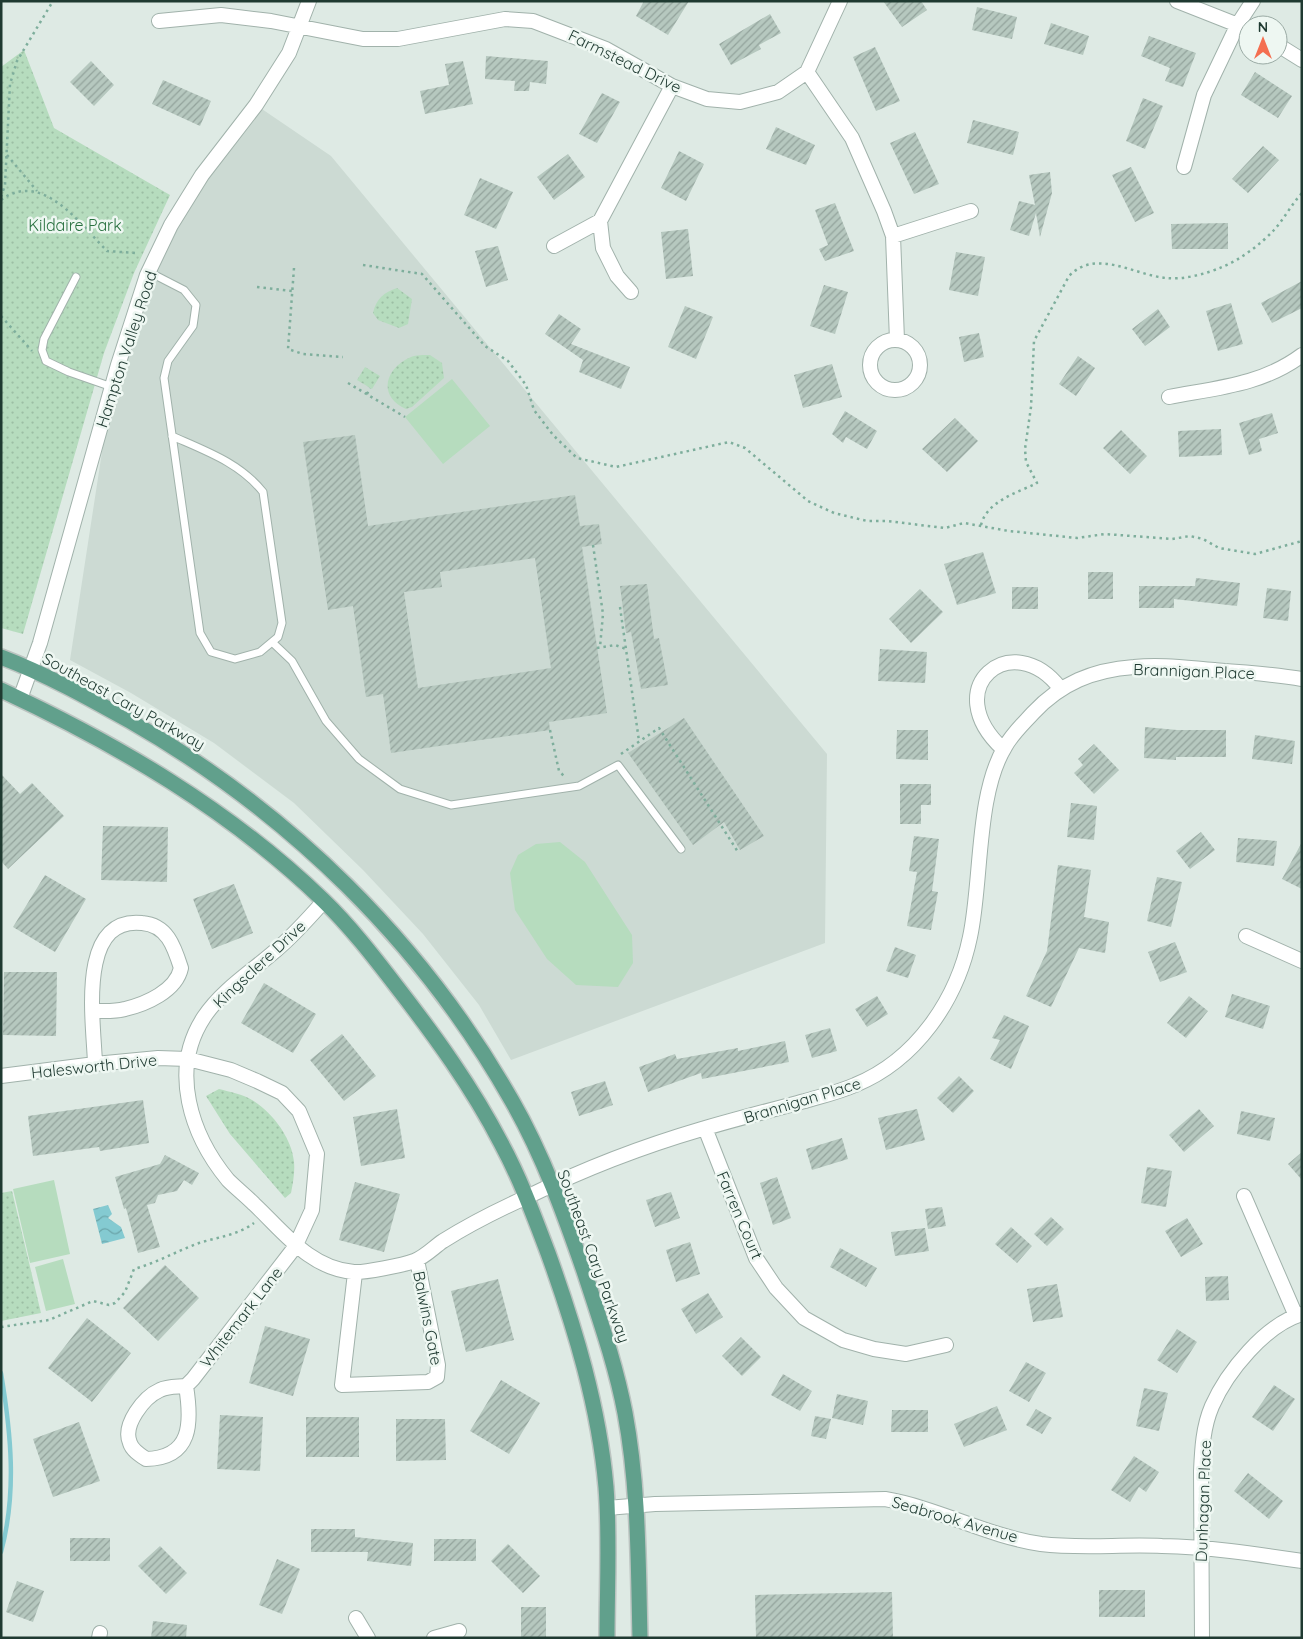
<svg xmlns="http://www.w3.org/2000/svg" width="1303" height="1639" font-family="Quicksand,sans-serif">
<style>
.built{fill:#ccdad3}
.green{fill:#b6dcbe}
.park{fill:url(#park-dots)}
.water{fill:url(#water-waves)}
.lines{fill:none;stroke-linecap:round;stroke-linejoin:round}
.stream{stroke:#84cad1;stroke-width:4.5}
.building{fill:url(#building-hatch);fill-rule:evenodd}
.lane-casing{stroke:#a1b2ab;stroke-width:9}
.street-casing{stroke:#a1b2ab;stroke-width:16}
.primary-casing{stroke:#bcc4c1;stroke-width:18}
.path{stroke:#7eae9c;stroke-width:2.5;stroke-dasharray:2.5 4;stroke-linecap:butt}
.lane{stroke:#fff;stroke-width:7}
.street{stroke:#fff;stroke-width:14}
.primary{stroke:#61a08c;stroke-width:15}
.labels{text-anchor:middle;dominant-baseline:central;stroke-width:5;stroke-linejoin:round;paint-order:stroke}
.street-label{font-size:16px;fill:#1f3a31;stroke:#eef7f2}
.park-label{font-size:16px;fill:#297140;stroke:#eef7f2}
</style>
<defs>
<pattern id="park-dots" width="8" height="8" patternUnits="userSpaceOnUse" patternTransform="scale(1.25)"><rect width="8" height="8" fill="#b6dcbe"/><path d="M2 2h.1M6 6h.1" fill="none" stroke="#9cbea4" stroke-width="1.8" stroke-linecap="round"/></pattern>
<pattern id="water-waves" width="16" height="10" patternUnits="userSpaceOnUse" patternTransform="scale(1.25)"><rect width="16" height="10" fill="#84cad1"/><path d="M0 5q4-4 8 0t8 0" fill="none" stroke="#6ba5aa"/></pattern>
<pattern id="building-hatch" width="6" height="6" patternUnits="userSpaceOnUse" patternTransform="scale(1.25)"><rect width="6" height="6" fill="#b6c8bf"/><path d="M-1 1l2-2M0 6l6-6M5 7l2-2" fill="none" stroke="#93a39c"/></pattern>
</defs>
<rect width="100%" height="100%" fill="#deeae4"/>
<path class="built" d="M256,105L331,156L827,754L825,943L511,1060L479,1005L423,934L363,870L294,803L214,743L131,693L70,660L112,387L171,225Z"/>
<path class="green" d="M452,379L490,426L443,464L405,417Z
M560,842L585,862L632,935L633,963L618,987L576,985L547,959L515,910L510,873L518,855L536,844Z
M54,1180L70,1254L30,1263L13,1189Z
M63,1259L75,1304L46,1311L35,1267Z"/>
<path class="park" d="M24,50L54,128L170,195L134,273L104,353L23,634L1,628V67Z
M397,288L412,299L408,324L399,328L378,320L373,313C376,299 384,292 397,288Z
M430,355L442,363L444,378L412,407L406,409C377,396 385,368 411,357C416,355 424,355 430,355Z
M365,367L380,376L372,389L357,380Z
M219,1089C230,1092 243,1094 252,1100C272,1112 292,1138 294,1162C295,1172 293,1183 291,1193L285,1198L230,1134L206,1096Z
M12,1191L41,1313L1,1321V1193Z"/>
<path class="water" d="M108,1205L112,1214L108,1218L121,1227L125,1238L102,1244L93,1209Z"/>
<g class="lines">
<path class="stream" d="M1,1373C11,1433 17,1493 1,1552"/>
</g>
<path class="building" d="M644,1H689L668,35L636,16Z
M883,1H921L927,10L902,27Z
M977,7L1017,17L1012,39L972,30Z
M770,14L781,33L759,45L761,49L731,65L719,44Z
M1051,23L1089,36L1083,55L1044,44Z
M1149,36L1196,53L1183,87L1165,81L1170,68L1141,56Z
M875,47L900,101L876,111L853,57Z
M486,56L548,61L546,84L530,82L529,91H514L515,81L485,79Z
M91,61L114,85L94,106L70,82Z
M463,61L473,104L425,114L420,91L449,85L445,64Z
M1255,72L1292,96L1278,118L1241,95Z
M163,80L211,101L200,126L152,104Z
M602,93L620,102L597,143L579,134Z
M1143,98L1163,106L1145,149L1126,141Z
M973,120L1019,132L1013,155L967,143Z
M776,127L815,145L806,165L766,149Z
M915,132L939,184L914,194L890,143Z
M1263,146L1279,160L1248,193L1232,179Z
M679,151L704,164L686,201L661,188Z
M568,154L585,177L554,200L537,177Z
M1131,167L1154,213L1135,222L1112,175Z
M1050,172L1052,193L1040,237L1036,213L1029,236L1010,230L1019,201L1035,205L1029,175Z
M480,178L513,192L496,229L464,215Z
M835,203L854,251L825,261L819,249L828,245L815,210Z
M1228,223V249H1172L1171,224Z
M688,229L693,276L666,279L661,232Z
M498,246L508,280L486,287L475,251Z
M956,252L985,257L978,296L949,290Z
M1302,281V308L1272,323L1261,303Z
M824,285L848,292L835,334L810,326Z
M1231,303L1243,344L1218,351L1206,311Z
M685,306L713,317L696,359L668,347Z
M1158,309L1170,327L1145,346L1132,329Z
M559,314L581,329L571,344L630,367L621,389L579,372L583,360L545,334Z
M979,333L984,357L964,362L959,337Z
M1078,356L1095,368L1076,396L1059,384Z
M832,364L842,397L803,408L794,375Z
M845,411L877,431L867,449L846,437L843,443L832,434Z
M1272,413L1278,433L1259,439L1262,451L1249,455L1239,423Z
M955,418L978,441L947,472L922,449Z
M1221,429L1222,455L1179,457L1178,431Z
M1121,430L1147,456L1130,474L1103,448Z
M355,435L368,526L575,495L580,526L599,524L602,544L582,547L607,713L549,722L550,730L391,753L383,694L366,697L353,606L328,610L303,442ZM535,558L551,668L418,688L404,592L442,587L440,572Z
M983,552L996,593L957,605L944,564Z
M1088,572H1113V599H1088Z
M1196,578L1240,583L1237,606L1174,599V608H1139V586H1195Z
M647,584L654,639L659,638L668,685L641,689L631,632L626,633L620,586Z
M1012,587H1038V609H1012Z
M1267,588L1291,591L1288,621L1263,618Z
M920,589L943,612L911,643L889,619Z
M880,649L927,652L925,683L878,681Z
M684,718L764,836L740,850L724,822L693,845L628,753Z
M1145,727L1177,730H1226V757H1176V760L1144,758Z
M897,730H928V760L896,759Z
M1255,735L1295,741L1292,764L1252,759Z
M1094,744L1119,770L1094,794L1074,773L1083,765L1078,759Z
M1,774L20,794L32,783L64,816L8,869L1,861Z
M900,784H931V805H921V824H900Z
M1071,803L1097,806L1094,840L1067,837Z
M103,826L168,827L167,882L101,880Z
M1201,832L1215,850L1190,869L1176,851Z
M914,836L939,839L932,891L938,892L931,930L907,926L917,872L909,871Z
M1238,838L1277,841L1274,866L1236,862Z
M1302,842V889L1282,879Z
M1058,865L1091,870L1084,917L1109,922L1105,953L1079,948L1051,1007L1026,996L1047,951Z
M45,875L86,899L55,952L13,927Z
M1157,877L1182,882L1171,927L1147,921Z
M234,884L253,933L212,949L193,899Z
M1175,942L1187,972L1160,982L1148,952Z
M895,947L916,955L908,978L886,971Z
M4,972H57L56,1036L3,1035Z
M264,983L316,1014L293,1053L241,1023Z
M1232,994L1270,1006L1263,1029L1225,1017Z
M877,996L888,1014L867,1027L855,1009Z
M1189,996L1208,1011L1186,1038L1167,1023Z
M1004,1015L1029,1026L1011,1069L990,1059L1000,1040L992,1038Z
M830,1028L837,1051L812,1058L805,1035Z
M342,1034L376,1076L344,1101L310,1060Z
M785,1041L789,1062L702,1079L701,1073L648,1092L639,1067L675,1054L677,1059L738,1048V1051Z
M959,1076L974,1091L953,1113L937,1098Z
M605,1081L613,1105L579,1116L571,1092Z
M143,1100L149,1143L100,1151L99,1147L33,1156L28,1116Z
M397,1109L405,1158L361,1166L353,1117Z
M917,1109L925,1140L886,1150L878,1118Z
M1199,1109L1214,1126L1184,1152L1169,1135Z
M1241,1111L1275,1118L1270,1141L1237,1134Z
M842,1138L848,1159L812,1170L806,1149Z
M1302,1152V1180L1288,1164Z
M165,1155L199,1173L192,1185L184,1180L177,1191L158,1195L155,1203L147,1205L160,1247L138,1253L126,1208L124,1209L115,1177L160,1164Z
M1147,1167L1172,1171L1166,1207L1141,1203Z
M777,1177L791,1218L773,1225L760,1183Z
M355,1182L400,1194L384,1252L339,1240Z
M671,1192L680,1218L655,1227L646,1200Z
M942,1207L946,1226L928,1229L925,1209Z
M1051,1217L1064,1229L1047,1246L1034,1234Z
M1187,1218L1203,1244L1181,1257L1165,1231Z
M1011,1227L1032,1246L1017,1263L995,1244Z
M925,1228L929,1251L895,1256L891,1232Z
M690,1242L700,1274L676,1282L666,1250Z
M840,1248L877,1268L866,1287L830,1267Z
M165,1265L199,1298L158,1341L123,1308Z
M1228,1276L1229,1300L1206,1301L1205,1277Z
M498,1279L514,1340L466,1352L451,1291Z
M1057,1284L1063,1317L1033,1322L1027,1289Z
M708,1293L723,1317L696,1334L681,1309Z
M87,1318L131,1353L92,1402L48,1368Z
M265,1326L310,1339L293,1396L249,1383Z
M1177,1329L1197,1342L1177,1373L1157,1360Z
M741,1337L761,1357L742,1376L722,1356Z
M1026,1362L1046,1373L1029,1402L1009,1391Z
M783,1374L812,1391L800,1411L771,1395Z
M501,1380L540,1403L509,1454L470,1431Z
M1274,1385L1295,1399L1273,1431L1252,1417Z
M1144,1388L1168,1393L1159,1431L1136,1426Z
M837,1394L868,1401L863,1425L832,1418Z
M997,1406L1007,1430L964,1447L954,1424Z
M1036,1409L1052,1418L1042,1434L1026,1425Z
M892,1410H928V1432H891Z
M220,1415L263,1417L260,1471L217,1469Z
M815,1416L831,1419L826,1439L811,1436Z
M306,1417H359V1457H306Z
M396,1419H445L446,1460L396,1461Z
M79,1422L100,1481L53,1497L33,1439Z
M1134,1456L1159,1472L1146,1492L1139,1487L1130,1502L1111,1490Z
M1248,1473L1283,1501L1269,1519L1234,1491Z
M311,1529H355V1537L413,1543L411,1566L367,1561L368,1552H311Z
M70,1538H110V1561H70Z
M434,1539H476V1561H434Z
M508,1544L540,1576L523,1593L491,1561Z
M160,1546L187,1573L166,1594L138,1566Z
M277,1559L300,1569L282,1614L259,1605Z
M17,1581L44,1591L33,1622L6,1612Z
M1099,1590H1145V1617H1099Z
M892,1592L893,1638H756L755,1595Z
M521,1607H546V1638H521Z
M153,1621L187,1625L186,1638H151Z"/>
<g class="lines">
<g class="lane-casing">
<path id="lane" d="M149,272L184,290L196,305L193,326L168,361L164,378L200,633L211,652L235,659L260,652L278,637L282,623L263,492C240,463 206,451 172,436
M76,277L44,339L42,350L46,361L69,372L112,387
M272,642L292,661L326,721L359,759L400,789L451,805L579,786L618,765L681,849"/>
</g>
<g class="street-casing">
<path id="street" d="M1177,1L1248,29
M159,21L221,15L271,21L363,39H398L505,19L533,21L606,49L672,86L707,99L740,102L778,92L807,72L840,1
M1278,45L1302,60
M807,72L852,138L884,211L893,236L897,340
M1184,167L1204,95L1238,24L1253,1
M893,236L971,211
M554,246L600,221
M631,292L617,276L603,248L600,221L672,86
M870 365a25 25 0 1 1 50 0a25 25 0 1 1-50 0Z
M1169,397C1216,388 1262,385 1302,355
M20,699L40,643L118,365L147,275L171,225L202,175L256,105L289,53L309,1
M1003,749C937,688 1012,626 1060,688
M324,901C309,918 293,936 275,951C251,972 222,990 204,1017C169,1070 191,1135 228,1180C236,1188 246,1196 254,1204C283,1231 310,1269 354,1272C363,1273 404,1265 414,1261C425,1257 434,1247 443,1241C470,1224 500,1209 529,1196C584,1169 644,1146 702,1129C736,1119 771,1110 805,1101C822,1096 839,1092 855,1085C916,1060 957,1000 970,937C982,882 976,794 1005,747C1012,734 1023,724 1033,713C1061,683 1093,670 1134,667C1161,664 1188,668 1214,670C1243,672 1273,674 1302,679
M1246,936L1302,961
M93,1011C103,1011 115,1012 125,1009C146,1004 176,991 181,968C174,946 167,925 142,923C76,916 94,1024 95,1064
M1,1076L95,1064L158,1058L188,1059L231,1070L257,1081L282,1093L299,1111L317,1154L312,1210L295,1247L193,1379L186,1386C177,1387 168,1386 160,1390C144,1397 122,1425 130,1443C132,1450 140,1455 146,1459C192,1458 192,1423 186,1386
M705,1128L756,1258L776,1288L804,1318L843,1340L874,1349L906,1354L946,1345
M1244,1196L1296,1316
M355,1273L342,1385L428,1382L437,1377L438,1365L417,1260
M607,1508L655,1504L885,1499C938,1508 987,1536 1041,1544C1081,1549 1122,1544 1162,1546C1209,1547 1255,1554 1302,1561
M356,1618L368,1638
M99,1638L100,1633
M434,1638L459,1631
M1202,1638L1201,1471C1202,1449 1203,1427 1212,1406C1227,1372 1265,1325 1302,1314"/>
</g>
<g class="primary-casing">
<path id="primary" d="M1,657C46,674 89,698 130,721C289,812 422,942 512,1101C543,1155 565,1216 585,1274C600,1320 616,1366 625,1413C639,1488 638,1562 640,1638
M1,690C117,744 230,810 323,900C350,926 374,957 397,987C435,1036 472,1087 501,1143C520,1178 534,1216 548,1253C575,1328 599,1407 606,1487C610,1537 607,1588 607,1638"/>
</g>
<path class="path" d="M7,155L37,191
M1,197L5,185L10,84L17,61L53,1
M1,200C42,169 81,225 107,251L135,253
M363,265L422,274L485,346L508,361L526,385L534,410L553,435L577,458L616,467L729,442L745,448L808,501L834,513L867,521H887L945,528L964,523L1009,531L1077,538L1105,534L1172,539L1190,536L1203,539L1219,548L1255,554L1302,541
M294,268L288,349L303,354L343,357
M257,287L292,291
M1,316L32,351
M348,383L405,417
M367,394L370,388
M981,525C987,501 1017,493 1037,483L1026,462L1025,449L1031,407L1034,341L1069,276C1096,248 1134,275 1166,278C1183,280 1206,274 1222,267C1240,260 1261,244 1274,230C1284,219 1291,205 1302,193
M593,545L603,614L600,647
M620,607L639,741
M597,648L615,645L626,649
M550,730L559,771L565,777
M621,754L659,728L738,852
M1,1327L49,1320L93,1301L109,1305L115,1303L125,1292L134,1269C156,1263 177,1251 199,1243C218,1237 238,1235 254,1223"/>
<use href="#lane" class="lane"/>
<use href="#street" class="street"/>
<use href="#primary" class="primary"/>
</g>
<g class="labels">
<g class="street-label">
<text transform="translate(625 61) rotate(26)">Farmstead Drive</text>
<text transform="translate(126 349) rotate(-72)">Hampton Valley Road</text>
<text transform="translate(1194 671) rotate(2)">Brannigan Place</text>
<text transform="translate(124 701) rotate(29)">Southeast Cary Parkway</text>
<text transform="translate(259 964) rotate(-43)">Kingsclere Drive</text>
<text transform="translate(94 1066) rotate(-6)">Halesworth Drive</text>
<text transform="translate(802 1100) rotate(-17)">Brannigan Place</text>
<text transform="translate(740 1215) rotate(67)">Farren Court</text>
<text transform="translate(594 1256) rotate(70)">Southeast Cary Parkway</text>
<text transform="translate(241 1317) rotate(-52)">Whitemark Lane</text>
<text transform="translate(428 1318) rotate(79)">Balwins Gate</text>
<text transform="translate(1203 1501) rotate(-88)">Dunhagan Place</text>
<text transform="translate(955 1519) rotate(16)">Seabrook Avenue</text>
</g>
<g class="park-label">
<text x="75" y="225">Kildaire Park</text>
</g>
</g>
<rect width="1303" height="1639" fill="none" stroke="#1f3a31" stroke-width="5"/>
<g transform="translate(1263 40)"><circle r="24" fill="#eef7f2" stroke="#9baba5"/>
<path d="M0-4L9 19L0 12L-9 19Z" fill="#f46f51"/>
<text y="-8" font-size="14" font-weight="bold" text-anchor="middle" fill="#1f3a31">N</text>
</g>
</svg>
